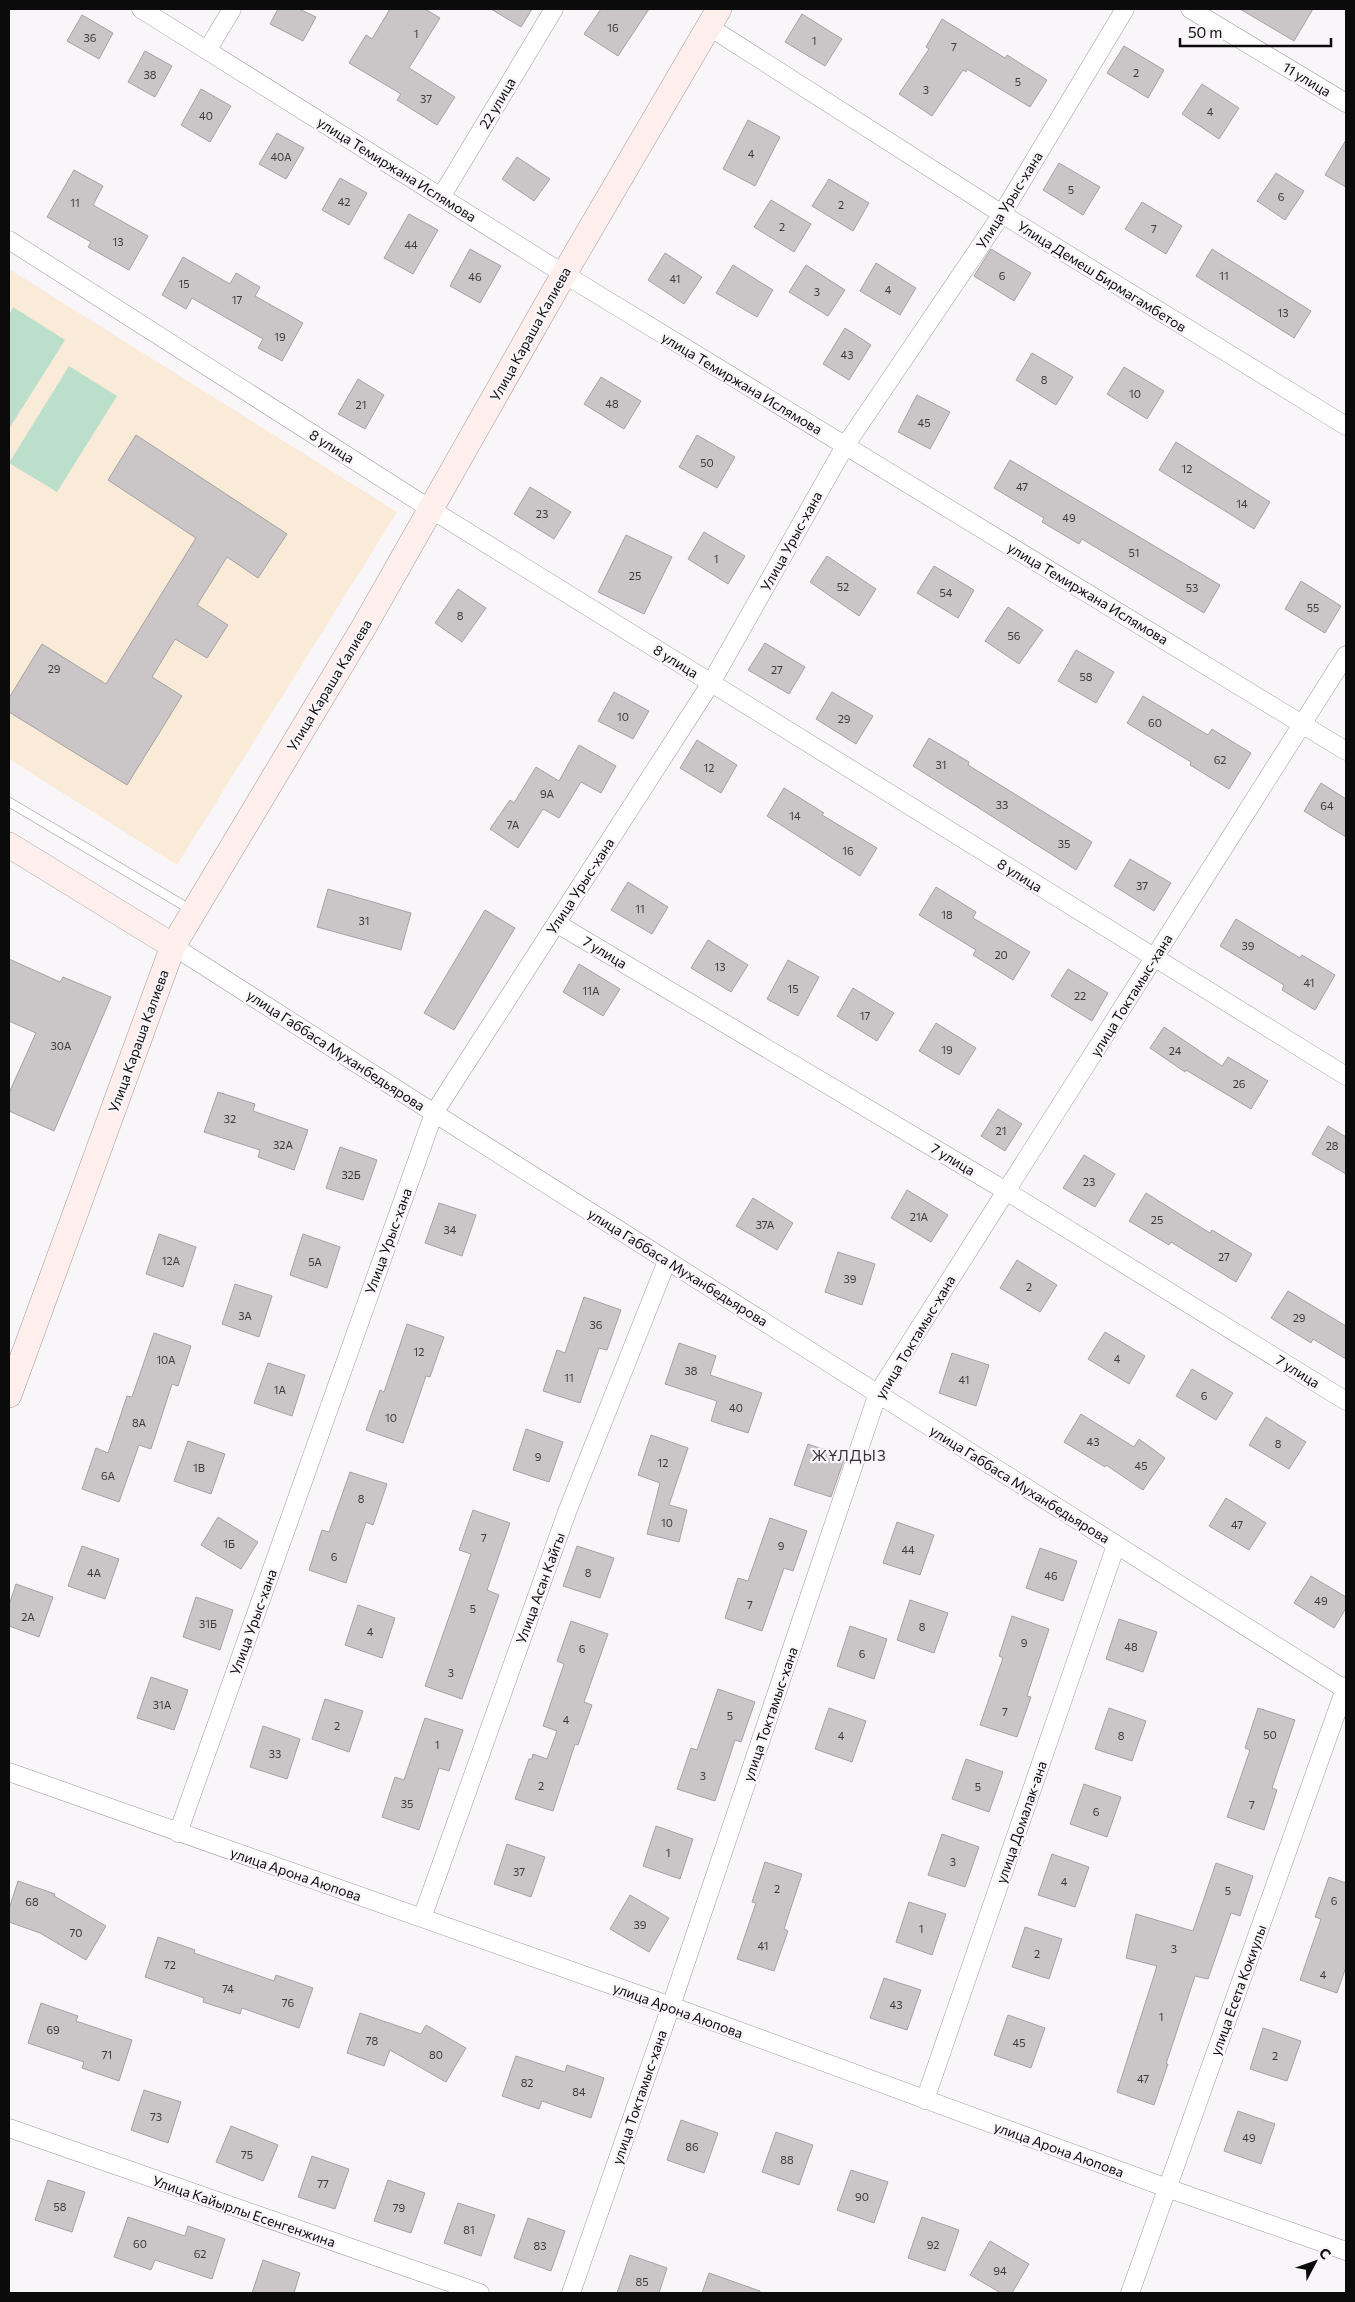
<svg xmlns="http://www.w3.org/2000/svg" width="1355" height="2302" font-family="Commissioner,sans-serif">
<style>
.education{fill:#f9ebd7}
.grass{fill:#bcdfcb}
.building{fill:#cac5c7;stroke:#a6a1a4}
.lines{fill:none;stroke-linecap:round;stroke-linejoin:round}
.lane-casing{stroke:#9e9a9d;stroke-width:10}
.street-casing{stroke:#9e9a9d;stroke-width:19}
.secondary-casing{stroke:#9e9a9d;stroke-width:26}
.lane{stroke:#fff;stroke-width:9}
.street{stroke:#fff;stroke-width:18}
.secondary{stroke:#feeeec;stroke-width:25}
.labels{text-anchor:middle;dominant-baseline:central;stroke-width:4.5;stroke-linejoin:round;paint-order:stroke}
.number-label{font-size:11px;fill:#3c3a3b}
.street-label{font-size:14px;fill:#0c0b0c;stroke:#f9f6f9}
.neighbourhood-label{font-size:15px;letter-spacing:1px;fill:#363336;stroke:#f9f6f9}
</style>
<rect width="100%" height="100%" fill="#f9f6f9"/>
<path class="education" d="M9,269L397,512L177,865L9,759Z"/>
<path class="grass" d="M13,307L65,340L9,429V315Z
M69,366L117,396L57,492L9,463Z"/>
<path class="building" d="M278,9H299L316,17L303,41L270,24Z
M390,9H425L440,18L409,68L455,97L437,125L397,100L401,94L349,63L366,35L372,39Z
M491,9H532L521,27Z
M601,9H649L618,56L584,34Z
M1240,9H1313L1294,41Z
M802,14L842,39L825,66L785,42Z
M82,15L113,33L99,59L67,41Z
M942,19L1005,58L1007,55L1047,80L1030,107L967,69L966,72L963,70L932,116L899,94L929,49L926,47Z
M1124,46L1164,70L1148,98L1107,73Z
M145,51L172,66L155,97L128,82Z
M1202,84L1239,108L1219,139L1182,114Z
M201,89L231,106L210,142L181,125Z
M748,120L780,137L755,186L723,169Z
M277,133L304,148L286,179L259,164Z
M1346,140V187L1325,175Z
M517,157L550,179L534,201L502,179Z
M1059,163L1100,187L1083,215L1043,190Z
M74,170L103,186L93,205L148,236L129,270L88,247L91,242L47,217Z
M1276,173L1304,191L1285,220L1257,201Z
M340,178L367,193L349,225L322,210Z
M829,179L869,203L853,231L812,206Z
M771,200L811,224L794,252L754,227Z
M1142,202L1182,226L1166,254L1125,229Z
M409,214L438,230L413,274L384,258Z
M470,249L501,266L480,303L450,286Z
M991,249L1031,273L1014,301L974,276Z
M1212,249L1311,311L1294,338L1196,276Z
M665,253L702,277L684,304L648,280Z
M183,257L230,284L236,273L260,287L255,296L303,323L282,361L258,348L263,339L192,298L186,309L162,295Z
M876,263L916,288L900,315L860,291Z
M733,265L773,290L757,317L716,293Z
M806,265L845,290L828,316L789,292Z
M845,328L871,345L849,380L823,364Z
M1032,353L1073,377L1056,405L1016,380Z
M1124,367L1164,391L1147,419L1107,394Z
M601,377L641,401L624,429L584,404Z
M358,379L384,395L365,429L338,414Z
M917,395L950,412L930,449L898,432Z
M136,435L287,534L258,578L227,557L197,605L228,625L207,658L175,639L152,677L182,696L127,785L9,712V698L42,644L106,684L196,538L108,480Z
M697,435L735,457L717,488L679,467Z
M1176,442L1270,502L1254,529L1159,470Z
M1010,460L1220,585L1204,613L1082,539L1079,544L1042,522L1044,518L994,488Z
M530,487L571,512L554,539L514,514Z
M704,532L745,556L728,584L688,559Z
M626,535L672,557L644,614L598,592Z
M827,556L876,589L859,616L810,582Z
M934,566L974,590L958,618L917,593Z
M1301,581L1341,606L1325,633L1285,609Z
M458,589L486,608L462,642L435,623Z
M1008,607L1043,630L1019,664L985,641Z
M765,643L805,667L789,694L748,670Z
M1076,650L1114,672L1096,703L1058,681Z
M614,692L649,711L633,739L598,721Z
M832,692L873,716L856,744L816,719Z
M1143,696L1208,735L1212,729L1251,753L1229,789L1190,765L1191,762L1127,723Z
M929,738L969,762L968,765L1092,842L1076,870L913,766Z
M697,740L737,765L721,793L680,768Z
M579,745L616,766L601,793L581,782L559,818L543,809L518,848L490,829L510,800L514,803L536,767L559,781Z
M1321,783L1346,799V837L1304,811Z
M784,788L824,813L822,815L877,848L860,876L767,816Z
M1130,859L1171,883L1154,911L1114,886Z
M628,882L668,907L652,934L611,910Z
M936,887L976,912L973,918L1030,952L1013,980L973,955L976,950L919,915Z
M328,889L411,913L401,950L317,927Z
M485,910L515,928L454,1030L424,1013Z
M1236,919L1300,958L1302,955L1335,975L1315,1010L1282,990L1284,985L1220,946Z
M708,940L748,965L731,992L691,968Z
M9,959L60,982L63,977L111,997L54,1131L9,1111V1093L36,1033L9,1021Z
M788,960L819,977L798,1016L767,999Z
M579,964L620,989L603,1016L563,992Z
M1068,969L1108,993L1092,1021L1051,996Z
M853,988L894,1013L877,1041L837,1016Z
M936,1023L976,1048L959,1075L919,1051Z
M1164,1027L1222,1066L1228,1057L1268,1081L1251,1109L1186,1070L1185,1072L1150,1048Z
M218,1092L255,1104L253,1111L308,1130L294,1170L258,1157L260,1150L204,1132Z
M998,1109L1022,1124L1005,1151L981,1136Z
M1328,1126L1346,1137V1174L1312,1154Z
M340,1147L377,1160L363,1200L326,1188Z
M1084,1155L1115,1174L1095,1207L1063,1188Z
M907,1190L948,1215L931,1242L891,1218Z
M1146,1193L1210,1233L1212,1230L1252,1254L1236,1282L1171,1242L1169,1245L1129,1221Z
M753,1198L793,1223L777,1250L736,1226Z
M439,1203L476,1215L462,1256L425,1243Z
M159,1234L196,1247L183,1287L146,1274Z
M303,1234L340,1247L327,1288L290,1275Z
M838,1252L875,1264L862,1305L825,1292Z
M1017,1260L1057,1285L1040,1312L1000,1288Z
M235,1284L272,1296L259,1337L222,1324Z
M1288,1291L1346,1326V1359L1313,1339L1311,1343L1271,1318Z
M584,1297L621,1310L607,1350L599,1348L580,1403L543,1391L557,1350L565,1353Z
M407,1324L444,1337L430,1377L426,1376L403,1443L366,1430L380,1390L384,1392Z
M1105,1332L1145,1356L1129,1384L1088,1359Z
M154,1333L191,1346L178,1386L172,1384L151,1449L139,1445L119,1502L82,1489L96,1448L108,1453L127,1396L132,1397Z
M679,1343L716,1356L710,1375L762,1393L748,1433L711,1421L717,1401L665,1384Z
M952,1353L989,1365L976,1406L939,1393Z
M268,1363L305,1375L292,1416L254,1403Z
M1192,1369L1233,1393L1216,1420L1176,1396Z
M1081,1414L1134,1447L1139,1439L1165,1458L1143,1490L1106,1465L1105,1467L1064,1442Z
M1266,1417L1306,1442L1289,1469L1249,1445Z
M526,1429L563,1442L549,1482L513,1470Z
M651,1435L688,1448L669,1505L687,1510L679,1542L647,1534L660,1483L638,1475Z
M188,1441L225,1454L211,1494L174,1481Z
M808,1444L845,1457L831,1497L794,1485Z
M350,1472L387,1484L373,1525L366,1522L346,1583L309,1570L322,1530L329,1532Z
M1226,1498L1266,1523L1249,1550L1209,1526Z
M473,1510L510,1523L487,1590L499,1595L462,1699L425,1686L471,1554L459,1550Z
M218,1517L258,1542L241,1569L201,1545Z
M770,1518L807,1531L793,1571L784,1568L762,1631L725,1618L738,1578L748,1581Z
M897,1522L934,1535L920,1575L883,1563Z
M82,1546L119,1559L105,1599L68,1586Z
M577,1546L614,1558L600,1598L563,1586Z
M1040,1548L1077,1561L1063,1601L1026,1588Z
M1311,1576L1346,1597V1608L1334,1628L1294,1603Z
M16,1584L53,1597L39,1637L9,1626V1605Z
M196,1597L233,1610L220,1650L183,1637Z
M910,1600L948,1613L934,1653L897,1640Z
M358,1605L395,1618L382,1658L345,1645Z
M1012,1616L1049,1629L1027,1696L1031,1697L1017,1737L980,1725L1003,1658L999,1656Z
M1119,1619L1157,1632L1143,1672L1106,1659Z
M571,1621L608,1634L584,1702L592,1705L578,1745L575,1744L553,1811L515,1799L529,1759H532L533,1754L547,1759L557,1731L543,1726L564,1664L557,1661Z
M850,1626L887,1639L874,1679L837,1666Z
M151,1677L188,1690L174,1730L137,1718Z
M718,1689L755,1702L741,1742L735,1740L715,1801L677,1789L691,1748L697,1750Z
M325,1699L363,1711L349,1752L312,1739Z
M829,1708L866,1721L852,1762L815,1749Z
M1109,1708L1146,1721L1132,1761L1095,1749Z
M1258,1708L1295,1720L1272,1788L1277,1790L1264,1830L1227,1817L1250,1750L1245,1748Z
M425,1718L463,1730L449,1771L439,1768L419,1830L382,1817L395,1777L404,1780Z
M263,1726L300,1739L287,1779L250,1767Z
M966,1759L1003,1772L989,1812L952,1799Z
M1084,1784L1121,1797L1107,1837L1070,1824Z
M656,1826L693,1839L680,1879L643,1866Z
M942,1834L979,1847L965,1887L928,1875Z
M507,1844L545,1857L531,1897L494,1884Z
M1052,1854L1089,1867L1075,1907L1038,1895Z
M765,1862L802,1874L784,1929L788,1931L774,1971L737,1959L756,1903L752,1902Z
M1216,1863L1253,1876L1240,1916L1231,1913L1208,1979L1195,1976L1166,2064H1168L1154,2105L1117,2092L1157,1966L1126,1958L1136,1914L1193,1931Z
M1329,1877L1346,1883V1967L1337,1993L1300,1980L1321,1919L1315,1917Z
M18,1881L55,1894L54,1896L106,1926L86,1960L40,1933L9,1922V1909Z
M630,1895L669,1918L649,1952L610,1929Z
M909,1902L946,1914L932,1955L896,1942Z
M1025,1927L1062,1939L1049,1979L1012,1967Z
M158,1937L195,1950L194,1953L274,1981L276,1975L313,1988L299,2028L242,2008L240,2014L203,2002L204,1998L145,1977Z
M884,1978L921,1990L907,2030L870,2018Z
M41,2003L78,2016L76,2021L132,2040L119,2081L82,2068L84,2062L28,2043Z
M360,2013L421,2034L426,2025L466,2048L446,2082L390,2050L384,2066L347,2053Z
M1008,2015L1045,2028L1031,2068L994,2055Z
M1263,2028L1301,2041L1287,2081L1250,2069Z
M516,2056L565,2072L567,2065L604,2078L591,2118L542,2101L539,2109L502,2096Z
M144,2090L181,2102L168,2143L131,2130Z
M1238,2111L1275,2124L1261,2164L1224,2151Z
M681,2120L718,2133L704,2173L667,2160Z
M231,2126L278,2145L263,2181L216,2162Z
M776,2132L813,2145L799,2185L762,2172Z
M312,2156L349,2169L335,2209L298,2197Z
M851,2170L888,2182L874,2223L837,2210Z
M48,2180L85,2192L72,2232L35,2220Z
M388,2180L425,2193L411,2233L374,2221Z
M458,2203L495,2215L481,2256L444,2243Z
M128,2217L185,2236L188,2226L225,2239L212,2279L155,2260L151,2270L114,2257Z
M922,2217L959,2230L945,2271L908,2258Z
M528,2218L565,2231L551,2271L514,2258Z
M990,2241L1029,2264L1012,2293H1001L970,2275Z
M630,2255L667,2268L659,2293H617Z
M263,2260L300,2273L294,2293H252Z
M709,2273L760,2291V2293H702Z"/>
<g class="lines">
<g class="lane-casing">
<path id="lane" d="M9,802L193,911"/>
</g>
<g class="street-casing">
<path id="street" d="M141,9L564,274L1346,751
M1190,9L1346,103
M708,26L1002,214L1346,426
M208,49L232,9
M441,197L554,9
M9,240L432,510L1346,1076
M556,923L1006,1191L1346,1401
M173,946L434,1113L1346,1690
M9,1772L671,2006L1167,2188L1346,2251
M178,1833L434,1113L711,683L845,446L1002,214L1125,9
M422,1918L567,1512L667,1261
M925,2100L1116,1545
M9,2128L480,2293
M571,2293L671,2006L878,1393L1346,655
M1130,2293L1346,1686"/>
</g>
<g class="secondary-casing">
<path id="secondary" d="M9,845L173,946
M9,1395L173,946L365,625L564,274L719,9"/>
</g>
<use href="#lane" class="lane"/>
<use href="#street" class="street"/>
<use href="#secondary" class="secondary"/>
</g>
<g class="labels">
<g class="number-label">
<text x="613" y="27">16</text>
<text x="416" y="33">1</text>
<text x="90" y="37">36</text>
<text x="814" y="40">1</text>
<text x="954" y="46">7</text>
<text x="1136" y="72">2</text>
<text x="150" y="74">38</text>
<text x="1018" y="81">5</text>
<text x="926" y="89">3</text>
<text x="426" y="98">37</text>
<text x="1210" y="111">4</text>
<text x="206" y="115">40</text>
<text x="751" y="153">4</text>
<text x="281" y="156">40А</text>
<text x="1071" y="189">5</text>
<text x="1281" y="196">6</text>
<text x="344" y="201">42</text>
<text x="75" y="202">11</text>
<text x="841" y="204">2</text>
<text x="782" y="226">2</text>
<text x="1154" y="228">7</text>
<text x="118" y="241">13</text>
<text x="411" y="244">44</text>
<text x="1002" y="275">6</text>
<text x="1224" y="275">11</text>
<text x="475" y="276">46</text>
<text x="675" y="278">41</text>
<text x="184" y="283">15</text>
<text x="888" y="289">4</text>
<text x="817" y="291">3</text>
<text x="237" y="299">17</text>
<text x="1283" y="312">13</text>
<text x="280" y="336">19</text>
<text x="847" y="354">43</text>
<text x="1044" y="379">8</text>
<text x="1135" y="393">10</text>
<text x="612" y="403">48</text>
<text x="361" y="404">21</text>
<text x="924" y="422">45</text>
<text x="707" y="462">50</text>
<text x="1187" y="468">12</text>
<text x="1022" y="486">47</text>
<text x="1242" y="503">14</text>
<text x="542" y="513">23</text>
<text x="1069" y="517">49</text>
<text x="1134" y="552">51</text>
<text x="716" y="558">1</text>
<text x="635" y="575">25</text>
<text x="843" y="586">52</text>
<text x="1192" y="587">53</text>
<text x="946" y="592">54</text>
<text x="1313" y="607">55</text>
<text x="460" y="615">8</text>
<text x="1014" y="635">56</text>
<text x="54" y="668">29</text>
<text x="777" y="669">27</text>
<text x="1086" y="676">58</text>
<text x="623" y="716">10</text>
<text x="844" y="718">29</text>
<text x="1155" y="722">60</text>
<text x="1220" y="759">62</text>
<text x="941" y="764">31</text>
<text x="709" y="767">12</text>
<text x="547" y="793">9А</text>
<text x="1002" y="804">33</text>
<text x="1327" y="805">64</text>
<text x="795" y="815">14</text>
<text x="513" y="824">7А</text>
<text x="1064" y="843">35</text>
<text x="848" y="850">16</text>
<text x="1142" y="885">37</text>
<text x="640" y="908">11</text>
<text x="947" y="914">18</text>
<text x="364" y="920">31</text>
<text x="1248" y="945">39</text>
<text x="1001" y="954">20</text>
<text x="720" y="966">13</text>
<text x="1309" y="982">41</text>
<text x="793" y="988">15</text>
<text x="591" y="990">11А</text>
<text x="1080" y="995">22</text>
<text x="865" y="1015">17</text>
<text x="61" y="1045">30А</text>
<text x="947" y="1049">19</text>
<text x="1175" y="1050">24</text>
<text x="1239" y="1083">26</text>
<text x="230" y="1118">32</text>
<text x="1001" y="1130">21</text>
<text x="283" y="1144">32А</text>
<text x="1332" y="1145">28</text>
<text x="351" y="1174">32Б</text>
<text x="1089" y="1181">23</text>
<text x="919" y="1216">21А</text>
<text x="1157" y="1219">25</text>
<text x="765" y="1224">37А</text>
<text x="450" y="1229">34</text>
<text x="1224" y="1256">27</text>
<text x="171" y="1260">12А</text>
<text x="315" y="1261">5А</text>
<text x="850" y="1278">39</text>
<text x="1029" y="1286">2</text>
<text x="245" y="1315">3А</text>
<text x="1299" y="1317">29</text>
<text x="596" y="1324">36</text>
<text x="419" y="1351">12</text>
<text x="1117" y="1358">4</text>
<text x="166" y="1359">10А</text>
<text x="691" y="1370">38</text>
<text x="569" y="1377">11</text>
<text x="964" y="1379">41</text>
<text x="280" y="1389">1А</text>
<text x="1204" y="1395">6</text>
<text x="736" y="1407">40</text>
<text x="391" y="1417">10</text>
<text x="139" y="1422">8А</text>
<text x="1093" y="1441">43</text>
<text x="1278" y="1443">8</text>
<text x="538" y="1456">9</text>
<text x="663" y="1462">12</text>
<text x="1141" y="1465">45</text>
<text x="199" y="1467">1В</text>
<text x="108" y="1475">6А</text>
<text x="361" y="1498">8</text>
<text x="667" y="1522">10</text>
<text x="1237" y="1524">47</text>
<text x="484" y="1537">7</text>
<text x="229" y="1543">1Б</text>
<text x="781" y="1545">9</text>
<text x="908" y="1549">44</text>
<text x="334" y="1556">6</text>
<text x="94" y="1572">4А</text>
<text x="588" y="1572">8</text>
<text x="1051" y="1575">46</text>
<text x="1321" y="1600">49</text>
<text x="750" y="1604">7</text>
<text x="473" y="1608">5</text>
<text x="28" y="1616">2А</text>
<text x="208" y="1623">31Б</text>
<text x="922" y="1626">8</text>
<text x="370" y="1631">4</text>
<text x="1024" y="1642">9</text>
<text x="1131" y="1646">48</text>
<text x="582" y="1648">6</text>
<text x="862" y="1653">6</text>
<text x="451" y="1672">3</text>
<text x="162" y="1704">31А</text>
<text x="1005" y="1711">7</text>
<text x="730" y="1715">5</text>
<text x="566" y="1719">4</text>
<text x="337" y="1725">2</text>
<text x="1270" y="1734">50</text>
<text x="841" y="1735">4</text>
<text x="1121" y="1735">8</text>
<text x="437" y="1744">1</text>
<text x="275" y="1753">33</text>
<text x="703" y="1775">3</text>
<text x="541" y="1785">2</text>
<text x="978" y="1786">5</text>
<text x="407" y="1803">35</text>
<text x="1252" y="1804">7</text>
<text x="1096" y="1811">6</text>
<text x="668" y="1852">1</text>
<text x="953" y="1861">3</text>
<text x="519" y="1871">37</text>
<text x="1064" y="1881">4</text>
<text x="777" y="1888">2</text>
<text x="1228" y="1890">5</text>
<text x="1334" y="1900">6</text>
<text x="32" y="1901">68</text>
<text x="640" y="1924">39</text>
<text x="921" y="1928">1</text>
<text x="76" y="1932">70</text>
<text x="763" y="1945">41</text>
<text x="1174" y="1948">3</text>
<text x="1037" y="1953">2</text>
<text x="170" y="1964">72</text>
<text x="1323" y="1974">4</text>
<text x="228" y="1988">74</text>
<text x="288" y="2002">76</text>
<text x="896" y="2004">43</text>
<text x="1161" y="2016">1</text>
<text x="53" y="2029">69</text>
<text x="372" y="2040">78</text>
<text x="1019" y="2042">45</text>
<text x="107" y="2054">71</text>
<text x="436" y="2054">80</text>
<text x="1275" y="2055">2</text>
<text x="1143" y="2078">47</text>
<text x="527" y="2082">82</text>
<text x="579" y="2091">84</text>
<text x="156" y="2116">73</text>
<text x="1249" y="2137">49</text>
<text x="692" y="2146">86</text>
<text x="247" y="2154">75</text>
<text x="787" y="2159">88</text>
<text x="323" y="2183">77</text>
<text x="862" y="2196">90</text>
<text x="60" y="2206">58</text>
<text x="399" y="2207">79</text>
<text x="469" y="2229">81</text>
<text x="140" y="2243">60</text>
<text x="933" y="2244">92</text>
<text x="540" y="2245">83</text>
<text x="200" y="2253">62</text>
<text x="1000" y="2270">94</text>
<text x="642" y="2281">85</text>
</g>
<g class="street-label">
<text transform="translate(1307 79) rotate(31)">11 улица</text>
<text transform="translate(497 103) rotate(-59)">22 улица</text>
<text transform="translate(397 169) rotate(32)">улица Темиржана Ислямова</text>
<text transform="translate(1009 200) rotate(-58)">Улица Урыс-хана</text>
<text transform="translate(1102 276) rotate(32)">Улица Демеш Бирмагамбетов</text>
<text transform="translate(530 334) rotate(-61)">Улица Караша Калиева</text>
<text transform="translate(742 383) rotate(31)">улица Темиржана Ислямова</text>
<text transform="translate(332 446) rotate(32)">8 улица</text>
<text transform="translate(791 541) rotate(-61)">Улица Урыс-хана</text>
<text transform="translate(1088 593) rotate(31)">улица Темиржана Ислямова</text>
<text transform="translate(676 661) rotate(32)">8 улица</text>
<text transform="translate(329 685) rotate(-59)">Улица Караша Калиева</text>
<text transform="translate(1020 875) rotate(32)">8 улица</text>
<text transform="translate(580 886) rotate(-57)">Улица Урыс-хана</text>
<text transform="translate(605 952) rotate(31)">7 улица</text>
<text transform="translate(1131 995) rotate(-58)">улица Токтамыс-хана</text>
<text transform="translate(138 1041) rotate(-70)">Улица Караша Калиева</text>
<text transform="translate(336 1050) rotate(33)">улица Габбаса Муханбедьярова</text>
<text transform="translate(953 1159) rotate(31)">7 улица</text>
<text transform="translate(388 1241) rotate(-70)">Улица Урыс-хана</text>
<text transform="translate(678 1267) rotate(32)">улица Габбаса Муханбедьярова</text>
<text transform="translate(915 1337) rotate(-59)">улица Токтамыс-хана</text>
<text transform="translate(1298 1371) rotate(32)">7 улица</text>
<text transform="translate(1020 1484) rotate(32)">улица Габбаса Муханбедьярова</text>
<text transform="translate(540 1588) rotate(-70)">Улица Асан Кайгы</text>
<text transform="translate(253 1622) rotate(-70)">Улица Урыс-хана</text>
<text transform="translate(770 1714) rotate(-71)">улица Токтамыс-хана</text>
<text transform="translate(1021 1822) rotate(-71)">улица Домалак-ана</text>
<text transform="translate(296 1874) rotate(19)">улица Арона Аюпова</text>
<text transform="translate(1238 1990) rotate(-70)">улица Есета Кокиулы</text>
<text transform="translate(678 2010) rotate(20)">улица Арона Аюпова</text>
<text transform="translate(639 2097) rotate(-71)">улица Токтамыс-хана</text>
<text transform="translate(1059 2149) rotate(20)">улица Арона Аюпова</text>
<text transform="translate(244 2211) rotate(19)">Улица Кайырлы Есенгенжина</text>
</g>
<g class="neighbourhood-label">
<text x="849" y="1455">ЖҰЛДЫЗ</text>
</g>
</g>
<rect width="1355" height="2302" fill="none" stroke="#0c0b0c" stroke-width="20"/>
<g transform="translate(1315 2262) rotate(49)" stroke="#f9f6f9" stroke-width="4" paint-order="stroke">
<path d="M0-4L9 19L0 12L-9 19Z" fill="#0c0b0c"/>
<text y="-8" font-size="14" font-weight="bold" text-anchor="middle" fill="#0c0b0c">С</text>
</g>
<path d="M1180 38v8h151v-8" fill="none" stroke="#0c0b0c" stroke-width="2.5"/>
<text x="1188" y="38" font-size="15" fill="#0c0b0c" stroke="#f9f6f9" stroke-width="4" paint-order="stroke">50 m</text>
</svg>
